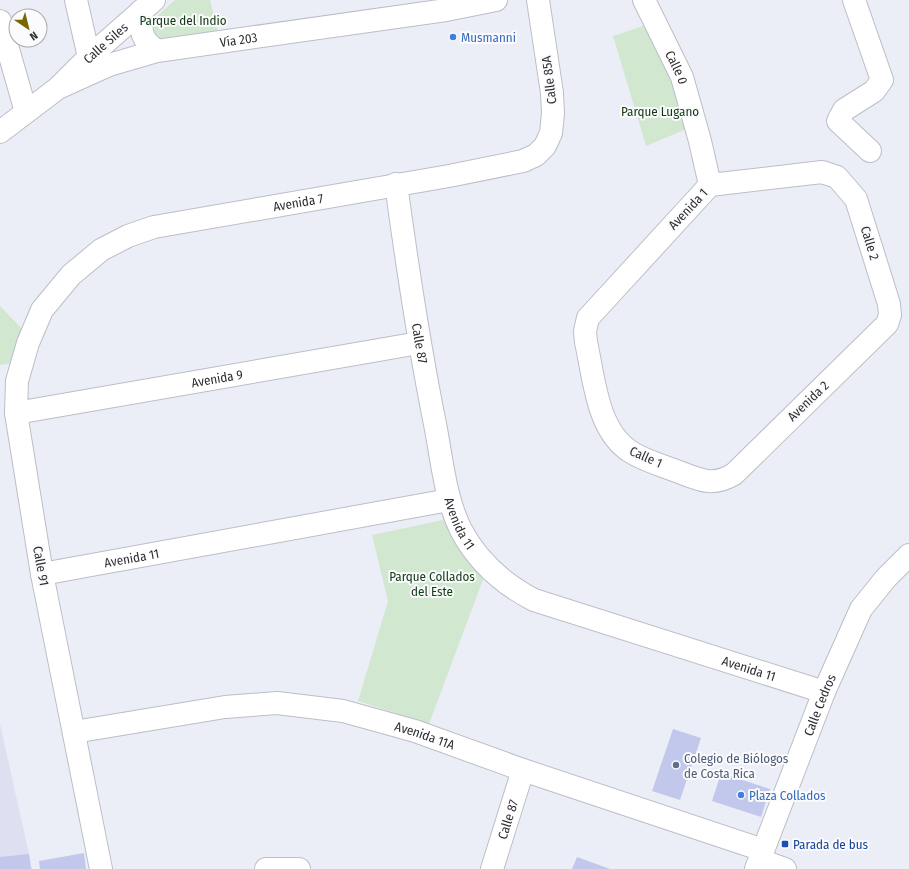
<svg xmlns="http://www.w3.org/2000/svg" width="909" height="869" font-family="'Fira Sans Condensed',sans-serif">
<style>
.built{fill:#dee0f1}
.green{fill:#d1e7d0}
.building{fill:#c2c7ec}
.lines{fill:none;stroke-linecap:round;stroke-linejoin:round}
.minor-casing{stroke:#bcbec7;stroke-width:24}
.major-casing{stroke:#bcbec7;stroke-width:24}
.minor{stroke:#fff;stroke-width:22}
.major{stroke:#fff;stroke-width:22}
.shop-dot{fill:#3f7fe0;stroke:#fbfbfd;stroke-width:1.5}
.service-dot{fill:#5c6f8a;stroke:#fbfbfd;stroke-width:1.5}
.transit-dot{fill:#1a4fb4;stroke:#fbfbfd;stroke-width:1.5}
.labels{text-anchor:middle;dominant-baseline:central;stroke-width:4;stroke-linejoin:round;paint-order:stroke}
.park-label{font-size:13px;fill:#113b13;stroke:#fbfbfd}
.shop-label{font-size:13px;fill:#366cbe;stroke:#fbfbfd;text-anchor:start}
.street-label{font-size:13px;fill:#2f2f33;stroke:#fbfbfd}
.service-label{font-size:13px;fill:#4e5e75;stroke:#fbfbfd;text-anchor:start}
.transit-label{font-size:13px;fill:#164399;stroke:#fbfbfd;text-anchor:start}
</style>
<rect width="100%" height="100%" fill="#eceef7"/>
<path class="built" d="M0,724L29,854L32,869H0Z"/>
<path class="green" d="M175,0H210L219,36L151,44L146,26Z
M646,25L674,82L689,128L646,146L613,36Z
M0,306L24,331L14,363L0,365Z
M443,520L484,577L429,724L358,701L388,601L372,535Z"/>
<path class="building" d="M673,729L701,738L680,800L652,791Z
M721,773L770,789L761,817L712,801Z
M84,853L86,869H40L39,861Z
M29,854L31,869H0V857Z
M577,857L610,869H572Z"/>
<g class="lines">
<g class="minor-casing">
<g id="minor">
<path d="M76,0L89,57"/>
<path id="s1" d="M644,0L682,77L700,141L710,185"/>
<path d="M854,0L882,80L874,91L844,110L838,121L870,151"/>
<path d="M0,21L26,112"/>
<path id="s2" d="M59,87L89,57L154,0"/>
<path d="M822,172L837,177L856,199L889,304L890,315L887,324L734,474C713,487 700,480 679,472C664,466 645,461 631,452C597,431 594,378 586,342L585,331L588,318L710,185Z"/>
<path id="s3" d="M396,184C407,265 419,345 435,424C442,460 445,498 461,530C478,562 503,584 534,600L824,692"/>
<path id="s4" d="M16,413L419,343"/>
<path id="s5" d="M42,574L449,500"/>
<path id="s6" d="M74,732L225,707L277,703L343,711L415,731L523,770L763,850"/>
<path d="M760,860L785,869"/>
<path id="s7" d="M101,869L42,574L16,413L17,381L28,343L42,310L71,275L101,250L128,236L154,227L449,176L523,161L536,155L545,146L551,133L553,113L552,93L538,0"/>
<path d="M266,869H299"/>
<path id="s8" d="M492,869L523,770"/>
<path id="s9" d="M756,869L824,692L861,609L886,578L909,555"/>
</g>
</g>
<g class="major-casing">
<g id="major">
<path d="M141,11C141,31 140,39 157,51"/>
<path id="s10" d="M0,132L58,88L109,65L157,51L446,10L496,0"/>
</g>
</g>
<use href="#minor" class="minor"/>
<use href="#major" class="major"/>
</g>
<g class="shop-dot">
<circle cx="453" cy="37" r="4"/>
<circle cx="741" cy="795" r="4"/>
</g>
<circle class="service-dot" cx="676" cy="765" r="4"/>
<rect class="transit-dot" x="781" y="840" width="8" height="8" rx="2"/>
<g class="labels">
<g class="park-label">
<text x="183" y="20">Parque del Indio</text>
<text x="660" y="111">Parque Lugano</text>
<text x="432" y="576">Parque Collados<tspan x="432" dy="15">del Este</tspan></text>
</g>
<g class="shop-label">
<text x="461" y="37">Musmanni</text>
<text x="749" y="795">Plaza Collados</text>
</g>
<g class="street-label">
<text stroke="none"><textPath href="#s10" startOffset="261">Vía 203</textPath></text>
<text stroke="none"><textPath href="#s2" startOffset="64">Calle Siles</textPath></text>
<text stroke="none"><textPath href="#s1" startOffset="75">Calle 0</textPath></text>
<text transform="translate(549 80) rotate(-97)">Calle 85A</text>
<text stroke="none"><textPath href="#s7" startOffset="860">Avenida 7</textPath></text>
<text transform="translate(688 209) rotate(-47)">Avenida 1</text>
<text transform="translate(870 243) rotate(73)">Calle 2</text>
<text stroke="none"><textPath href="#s3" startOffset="161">Calle 87</textPath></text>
<text stroke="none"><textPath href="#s4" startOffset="204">Avenida 9</textPath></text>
<text transform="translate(808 401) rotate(-44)">Avenida 2</text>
<text transform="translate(646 457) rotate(24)">Calle 1</text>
<text stroke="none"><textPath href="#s3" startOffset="346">Avenida 11</textPath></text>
<text stroke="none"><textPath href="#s5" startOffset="91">Avenida 11</textPath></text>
<text transform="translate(41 566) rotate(80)">Calle 91</text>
<text stroke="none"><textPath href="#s3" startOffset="681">Avenida 11</textPath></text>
<text stroke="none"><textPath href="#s9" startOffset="176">Calle Cedros</textPath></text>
<text stroke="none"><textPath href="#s6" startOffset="357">Avenida 11A</textPath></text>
<text stroke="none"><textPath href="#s8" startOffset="52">Calle 87</textPath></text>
</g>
<g class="service-label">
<text x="684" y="758">Colegio de Biólogos<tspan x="684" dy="15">de Costa Rica</tspan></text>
</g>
<g class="transit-label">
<text x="793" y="844">Parada de bus</text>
</g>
</g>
<g transform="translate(28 28) rotate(145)"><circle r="19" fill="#fbfbfd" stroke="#a9a9ac"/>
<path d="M0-3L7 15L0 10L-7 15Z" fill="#796800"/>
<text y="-6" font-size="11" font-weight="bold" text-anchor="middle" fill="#2f2f33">N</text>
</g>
</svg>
